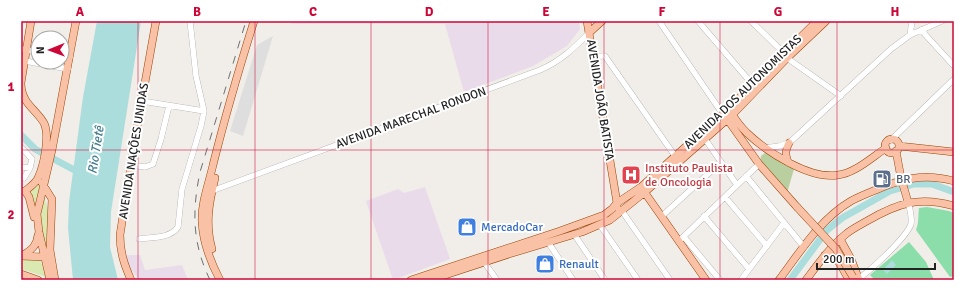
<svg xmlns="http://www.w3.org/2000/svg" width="975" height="301" font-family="Signika,sans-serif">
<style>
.industrial{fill:#e9dbea}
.grass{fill:#dae9b2}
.forest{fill:#b9cf9f}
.pitch{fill:#8bdda9}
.parking{fill:#dedede}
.water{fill:#abdddc}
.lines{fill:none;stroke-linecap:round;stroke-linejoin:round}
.river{stroke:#abdddc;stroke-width:7}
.minor-casing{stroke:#9f9f9f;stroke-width:6}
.major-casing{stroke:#9a4505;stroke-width:8}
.minor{stroke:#fff;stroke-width:5.5}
.major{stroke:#f9c1a6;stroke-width:7}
.rail{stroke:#707070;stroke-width:1;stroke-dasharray:8 8;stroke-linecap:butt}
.major-bridge-casing{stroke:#9a4505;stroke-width:8;stroke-linecap:butt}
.major-bridge{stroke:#f9c1a6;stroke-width:7}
.grid{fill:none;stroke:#cc0737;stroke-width:1;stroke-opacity:0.55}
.labels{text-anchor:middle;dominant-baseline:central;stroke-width:4;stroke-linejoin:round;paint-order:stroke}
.street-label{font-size:12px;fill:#222;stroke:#fff}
.health-label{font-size:12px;fill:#be3a42;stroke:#fff;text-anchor:start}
.service-label{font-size:12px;fill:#4e5e75;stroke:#fff;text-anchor:start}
.shop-label{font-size:12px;fill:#366cbe;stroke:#fff;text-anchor:start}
.water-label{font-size:13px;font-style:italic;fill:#437c8f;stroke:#fff}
.neatline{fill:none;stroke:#cc0737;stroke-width:1.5}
.grid-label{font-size:13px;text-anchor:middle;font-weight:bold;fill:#cc0737}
</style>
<rect width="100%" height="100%" fill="#f1ede9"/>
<path class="industrial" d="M292,21H579L580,29L567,46L533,66L464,92L445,24H291Z
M425,187L450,259L393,280L366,201L398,189L404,193Z
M125,255H140L145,270L182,265L188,280H139L131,269Z"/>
<path class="grass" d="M39,182L40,185L35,207L28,190Z
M43,194L48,208L49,255L46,253L39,210Z
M21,259H40L46,277L21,269Z"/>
<path class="forest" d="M766,152L794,169L787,193L760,163L761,156Z"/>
<path class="pitch" d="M927,207L949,211L954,213V276L950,277L916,230C919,223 918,216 919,208Z
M909,242L926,262L934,280H870L873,278L870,275Z"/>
<path class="parking" d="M273,36L243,136L230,131L257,45Z"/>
<path class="water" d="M97,21H141L111,212L110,247L118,280H73L68,228L69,202L83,97Z
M892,260L896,265L887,274L883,270Z"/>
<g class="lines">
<path class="river" d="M21,135L35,149L80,173
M790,280L827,230L842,218L890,191L914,184H932L954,192"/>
<g class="minor-casing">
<path id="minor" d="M659,21L722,113
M698,21L753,85
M751,21L784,53
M921,30L954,66
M910,35L912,21
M21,49L38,52
M62,55L70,57
M593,57L602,56H605L675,156
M787,58L841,96
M25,61L68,69
M142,101L204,111
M705,139L737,185
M891,140L954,79
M21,147L32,159L30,168L24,178
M765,148L779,146L789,143L891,49L910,35L942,21
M131,165L145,167L153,164L161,139L169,106
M21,167L30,168
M746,176L804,247
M209,192L540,70C561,61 574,48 590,32
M725,197L767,246
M622,211L670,280
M662,216L721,162
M704,216L749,269
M600,225L638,280
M574,234L605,280
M684,237L720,280
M139,239C151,237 170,239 178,227L182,189L201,126L204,111L196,76L190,21
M679,241L759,164
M548,242L573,280
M484,262L497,280
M858,279C870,271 907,237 911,224C912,218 910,209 908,202
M741,280L784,223"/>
</g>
<g class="major-casing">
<path id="major" d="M587,21L617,203V207
M590,32L602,21
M21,83L31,21
M21,84C22,104 35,108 44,123C50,136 44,165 38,178C36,183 30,187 25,191H21
M730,111C735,119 741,127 747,133C767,152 810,180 838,175C855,173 871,158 886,148
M725,116L759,164L797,207
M885 146a7 7 0 1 1 14 0a7 7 0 1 1-14 0Z
M899,146L954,152
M896,151L901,178L908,202
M788,162C785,155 785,150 789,143
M42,183L52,199L50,250L55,280
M643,190L706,280
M25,191L29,197L34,217
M840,239L851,259L859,280
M212,249C205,224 209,203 215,178
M23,255C32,250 37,245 38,235
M825,255L830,253C839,259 844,271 849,280
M21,256L45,257L48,259
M21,274L38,280
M50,280L39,232L37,214L52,150L76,21
M131,280C124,264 120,252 120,235L136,133L156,21
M220,280C211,263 203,242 202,222C201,203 209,183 213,165C225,117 239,69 254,21
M411,280L560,231L604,215L612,209L617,203L641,187L732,105L817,21
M430,280L509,254L582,232L610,220L645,192L732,115L787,58L826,21
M779,280C800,252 820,219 851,201C862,195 874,191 885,186C910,177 928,174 954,181
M806,280C818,264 830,247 846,234C852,229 860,225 867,221C898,203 919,196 954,206"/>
</g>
<use href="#minor" class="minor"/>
<use href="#major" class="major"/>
<path class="rail" d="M210,280C192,243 192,211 200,172L246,21"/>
<g class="major-bridge-casing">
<path id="major-bridge" d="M797,207L836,249L853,277"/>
</g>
<use href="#major-bridge" class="major-bridge"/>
</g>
<path class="grid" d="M138,21V280M255,21V280M371,21V280M488,21V280M604,21V280M720,21V280M837,21V280M21,150H954"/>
<defs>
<g id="hospital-square" transform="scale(1)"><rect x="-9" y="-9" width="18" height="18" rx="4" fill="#e0444e" stroke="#fff"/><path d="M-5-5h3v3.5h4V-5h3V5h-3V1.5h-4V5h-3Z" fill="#fff"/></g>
<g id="fuel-square" transform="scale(1)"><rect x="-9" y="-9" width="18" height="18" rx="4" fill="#5c6f8a" stroke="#fff"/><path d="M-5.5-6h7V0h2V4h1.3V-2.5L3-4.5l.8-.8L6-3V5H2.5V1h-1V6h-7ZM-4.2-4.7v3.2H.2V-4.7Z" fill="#fff"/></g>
<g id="shop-square" transform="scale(1)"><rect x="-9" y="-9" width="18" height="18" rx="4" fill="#3f7fe0" stroke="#fff"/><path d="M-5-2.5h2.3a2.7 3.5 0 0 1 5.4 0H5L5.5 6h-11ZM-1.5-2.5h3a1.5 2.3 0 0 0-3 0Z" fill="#fff"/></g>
</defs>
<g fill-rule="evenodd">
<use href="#hospital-square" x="631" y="175"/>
<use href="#fuel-square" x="882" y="179"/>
<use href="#shop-square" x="467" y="227"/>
<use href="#shop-square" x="545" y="264"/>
</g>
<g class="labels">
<g class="street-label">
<text transform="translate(743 92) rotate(-44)">AVENIDA DOS AUTONOMISTAS</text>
<text transform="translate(600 100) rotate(81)">AVENIDA JOÃO BATISTA</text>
<text transform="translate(411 118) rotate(-20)">AVENIDA MARECHAL RONDON</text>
<text transform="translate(134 151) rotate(-81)">AVENIDA NAÇÕES UNIDAS</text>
</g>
<g class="health-label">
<text x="645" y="168">Instituto Paulista<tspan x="645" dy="14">de Oncologia</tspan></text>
</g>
<g class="service-label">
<text x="896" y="179">BR</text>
</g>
<g class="shop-label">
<text x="481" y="227">MercadoCar</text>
<text x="559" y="264">Renault</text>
</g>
<g class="water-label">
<text transform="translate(96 150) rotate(-81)">Rio Tietê</text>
</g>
</g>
<rect width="975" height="301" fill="none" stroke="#ffffff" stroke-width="44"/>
<g transform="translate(50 50) rotate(269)"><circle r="19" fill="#ffffff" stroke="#a7a7a7"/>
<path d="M0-3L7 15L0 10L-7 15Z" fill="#cc0737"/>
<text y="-6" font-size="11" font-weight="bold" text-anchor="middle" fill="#222222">N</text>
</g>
<path d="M817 263v6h118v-6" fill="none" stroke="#222222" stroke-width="2"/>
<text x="823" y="263" font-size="12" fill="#222222" stroke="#ffffff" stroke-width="3" paint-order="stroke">200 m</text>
<rect x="22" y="22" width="931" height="257" class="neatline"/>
<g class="grid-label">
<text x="80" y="16">A</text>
<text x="197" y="16">B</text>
<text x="313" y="16">C</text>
<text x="429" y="16">D</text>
<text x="546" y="16">E</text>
<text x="662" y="16">F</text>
<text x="778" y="16">G</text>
<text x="895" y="16">H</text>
<text x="11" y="91">1</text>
<text x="11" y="219">2</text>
</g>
</svg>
